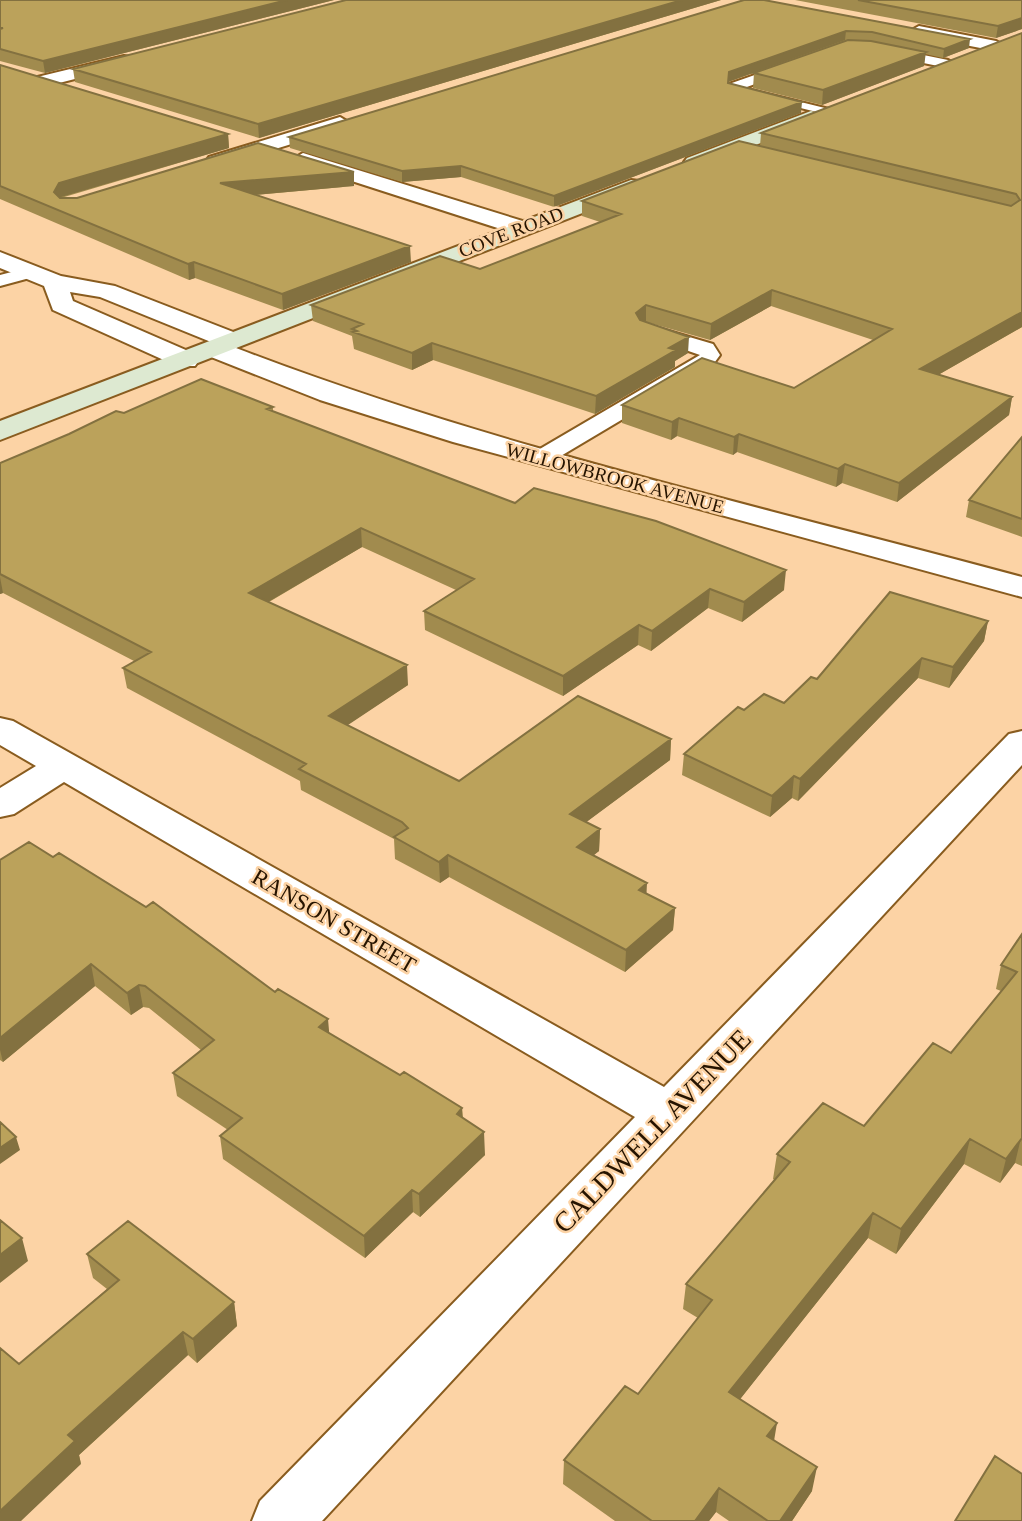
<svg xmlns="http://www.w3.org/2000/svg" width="1022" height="1521" font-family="Georgia,serif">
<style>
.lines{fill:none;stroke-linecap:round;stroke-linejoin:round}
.lane-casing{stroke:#895c1f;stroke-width:4}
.street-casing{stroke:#895c1f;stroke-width:4}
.secondary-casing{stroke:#895c1f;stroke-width:4}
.lane{fill:#fff;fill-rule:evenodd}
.street{fill:#fff;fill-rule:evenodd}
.secondary{fill:#dde9d1;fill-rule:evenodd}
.wall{fill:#a18b4e}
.shaded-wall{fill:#837140}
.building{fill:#bba25b;stroke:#837140;stroke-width:2}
.labels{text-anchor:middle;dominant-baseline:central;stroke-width:5;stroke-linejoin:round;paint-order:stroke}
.far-street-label{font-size:19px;fill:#261400;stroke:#fcd3a5}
.street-label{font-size:23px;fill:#261400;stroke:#fcd3a5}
.near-street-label{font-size:28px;fill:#261400;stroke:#fcd3a5}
</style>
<rect width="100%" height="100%" fill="#fcd3a5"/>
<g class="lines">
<g class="lane-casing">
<path id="lane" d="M889,48L948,60L955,64L948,68L884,55L883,52Z
M789,63L796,67L794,70L744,88L829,109V115L728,90L729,84Z
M31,267L37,268L40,272L37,276L0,286V275Z
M652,326L713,344L720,355L712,366L549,463H533L530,458L533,453L700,355L645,336L643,332L645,328Z"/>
</g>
<g class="street-casing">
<path id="street" d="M919,26L996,41L1005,46L996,51L913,35L910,31Z
M124,56L130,57L133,61L130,65L0,98V86Z
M340,117L350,123L347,127L216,167L206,161L209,157Z
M303,153L529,223L532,228L529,233H513L296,163L293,159Z
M0,252L61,276L115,286L241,335L245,341L236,348C490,446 759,506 1022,577V597L453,442L320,400L206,355L202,349L211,342L100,297L70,292L73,301L195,354L199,360L195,366H177L53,310L44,286L0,268Z
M0,718L13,721L664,1087L1009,734L1022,731V765L322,1521H252L260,1501L635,1117L64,782L14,814L0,817V788L36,766L0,745Z"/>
</g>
<g class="secondary-casing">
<path id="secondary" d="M811,111L818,113L821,117L818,121L701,166H687L684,162L687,158Z
M631,180L639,181L642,186L639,191L0,440V421Z"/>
</g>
<use href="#lane" class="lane"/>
<use href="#street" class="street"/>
<use href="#secondary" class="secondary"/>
</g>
<path class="wall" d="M0,0H334L45,73L0,61Z
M346,0H721L259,138L75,82L73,69Z
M744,0L969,48L943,58L925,54L924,66L822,105L753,88L754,73L847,40L728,82V83L801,113L554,207L461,177L402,182L290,148L289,137Z
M795,0H1022V29L996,38Z
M1022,33V327L938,375L1012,397L1009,415L897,502L842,483L836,487L737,452L733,455L677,436L671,440L622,423V405L794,388L873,340L771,306L710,340L646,322L688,353L675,361V367L595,414L433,360L412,370L354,349L352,336L313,321L311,305L480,269L600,222L582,216V201L760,146L761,133Z
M0,65L228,134L229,148L61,198L354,186L255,195L411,262L283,310L195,278L189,280L0,199Z
M273,407V411L515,503L784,590L742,622L708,608L651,651L638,645L563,696L425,630L424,611L456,590L362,547L269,602L408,685L347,725L459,781L671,739L670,760L586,822L600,829L599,851L593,855L646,893L675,908L673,930L625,972L449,877L440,883L395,859L394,839L301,790L300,781L127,688L123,668L134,661L3,593L0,594V463L124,413Z
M1022,437V537L966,517L969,500Z
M988,621L984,641L949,688L918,678L798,801L792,798L770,817L682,775L684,754L744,710L784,703L817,679Z
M0,860L329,1033L400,1075L462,1108L463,1118L485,1155L420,1217L413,1212L365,1258L223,1159L220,1136L228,1130L177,1096L173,1073L201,1050L149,1008L143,1007L131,1015L95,986L3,1062L0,1060Z
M1022,934V1166L1015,1163L1000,1183L964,1164L896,1254L868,1238L740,1399L774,1440L812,1491L792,1521H729L716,1512L709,1521H615L563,1484L564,1460L638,1394L698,1318L683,1309L686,1284L775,1180L773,1179L777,1154L864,1126L951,1053L1001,991L996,989L1001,965Z
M87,1254L234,1302L237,1326L197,1363L188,1355L79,1455L81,1464L19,1364L107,1289L93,1278Z"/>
<path class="shaded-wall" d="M287,0H334L45,73L43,61Z
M682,0H721L259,138L258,124Z
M1022,18V29L996,38L998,26Z
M846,31L845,40L728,82L729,72Z
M970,39L969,48L943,58L944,49Z
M926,52L924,66L822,105L823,90Z
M802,102L801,113L554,207V196Z
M228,134L229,148L61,197L57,206L54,192L59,183Z
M461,166V177L402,182V171Z
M354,172V186L221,198L220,183Z
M410,246L411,262L283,310L282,294Z
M194,262L195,278L189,280L188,264Z
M772,290L771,306L710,340L711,324Z
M646,305V322L635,329L636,313Z
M1022,312V327L917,387L920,369Z
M689,337L688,353L675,361V367L595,414L596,396L669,348Z
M432,343L433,360L412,370V353Z
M1012,397L1009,415L897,502L899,483Z
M679,418L677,436L671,440L672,422Z
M739,434L737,452L733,455L734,437Z
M845,464L842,483L836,487L838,469Z
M361,528L362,547L251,612L249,593Z
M786,570L784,590L742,622L744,602Z
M0,577L3,593L0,594Z
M710,589L708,608L651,651L652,631Z
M988,621L984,641L949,688L953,667Z
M639,625L638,645L563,696V676Z
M922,658L918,678L798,801L800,779Z
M407,665L408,685L330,737L329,716Z
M671,739L670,760L569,835L570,814Z
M794,776L792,798L770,817L772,796Z
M600,829L599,851L577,869V847Z
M448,855L449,877L440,883L439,862Z
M647,883L646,904L639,890Z
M675,908L673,930L625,972L626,950Z
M91,964L95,986L3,1062L0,1050V1038Z
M139,985L143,1007L131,1015L127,993Z
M328,1019L330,1042L319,1027Z
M462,1108L463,1131L457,1114Z
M484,1132L485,1155L420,1217L419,1194Z
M16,1137L20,1150L0,1164V1148Z
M1021,1138L1015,1163L1000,1183L1006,1159Z
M970,1139L964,1164L896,1254L901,1229Z
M412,1190L413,1212L365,1258L364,1236Z
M873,1213L868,1238L726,1417L729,1392Z
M22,1238L28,1261L0,1283V1255Z
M234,1302L237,1326L197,1363L193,1339Z
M183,1332L188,1355L79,1455L81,1464L21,1521H0V1511L68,1435Z
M777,1423L773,1447L767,1436Z
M817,1467L812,1491L792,1521H780Z
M719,1488L716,1512L709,1521H695Z"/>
<path class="building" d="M0,0H287L43,61L0,49V29L3,28H0Z
M346,0H682L258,124L73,69Z
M744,0H764L970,39L944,49L872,32L846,31L729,72L728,83L802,102L554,196L461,166L402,171L289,137Z
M858,0H1022V18L998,26Z
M1022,33V312L920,369L1012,397L899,483L845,464L838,469L739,434L734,437L679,418L672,422L622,405L702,358L794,388L892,329L772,290L711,324L646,305L636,313L640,320L689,337L669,348L676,350L596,396L432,343L412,353L353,332L357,331L352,329L363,324L311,305L440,256L480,269L621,214L582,201L739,141L1011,206L1020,200L1016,194L761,133Z
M848,40L871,41L926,52L823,90L754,73Z
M0,65L228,134L59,183L54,192L60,198H77L258,143L354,172L220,183L410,246L282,294L194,262L188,264L0,186Z
M201,379L273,407L267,409L515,503L534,488L656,521L786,570L744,602L710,589L652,631L639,625L563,676L424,611L474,579L361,528L249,593L407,665L329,716L459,781L578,696L671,739L570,814L600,829L577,847L647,883L639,890L675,908L626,950L448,855L439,862L394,837L408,828L402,822L299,769L306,764L123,668L151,652L0,574V463L69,434L116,411L124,413Z
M1022,437V519L969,500Z
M890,592L988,621L953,667L922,658L800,779L794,776L772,796L684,754L738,707L744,710L764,694L784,703L811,677L817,679Z
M29,842L53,857L59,853L146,907L153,902L275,992L278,989L328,1019L319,1027L400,1075L404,1072L462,1108L457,1114L484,1132L419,1194L412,1190L364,1236L220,1136L242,1118L173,1073L214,1040L145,986L139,985L127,993L91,964L0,1038V860Z
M1022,934V1138L1006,1159L970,1139L901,1229L873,1213L729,1392L777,1423L767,1436L817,1467L780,1521H768L719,1488L695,1521H652L564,1460L625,1386L638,1394L712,1300L686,1284L790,1162L777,1154L823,1103L864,1126L933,1043L951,1053L1017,972L1001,965Z
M0,1122L16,1137L0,1148Z
M0,1220L22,1238L0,1255Z
M128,1221L234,1302L193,1339L183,1332L68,1435L75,1441L0,1511V1348L19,1364L119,1280L87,1254Z
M995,1456L1022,1474V1521H955Z"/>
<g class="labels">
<g class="far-street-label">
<text transform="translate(511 232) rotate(-21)">COVE ROAD</text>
<text transform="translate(615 478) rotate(15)">WILLOWBROOK AVENUE</text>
</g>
<g class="street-label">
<text transform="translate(334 921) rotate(30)">RANSON STREET</text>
</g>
<g class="near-street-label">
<text transform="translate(652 1131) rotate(-46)">CALDWELL AVENUE</text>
</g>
</g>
</svg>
